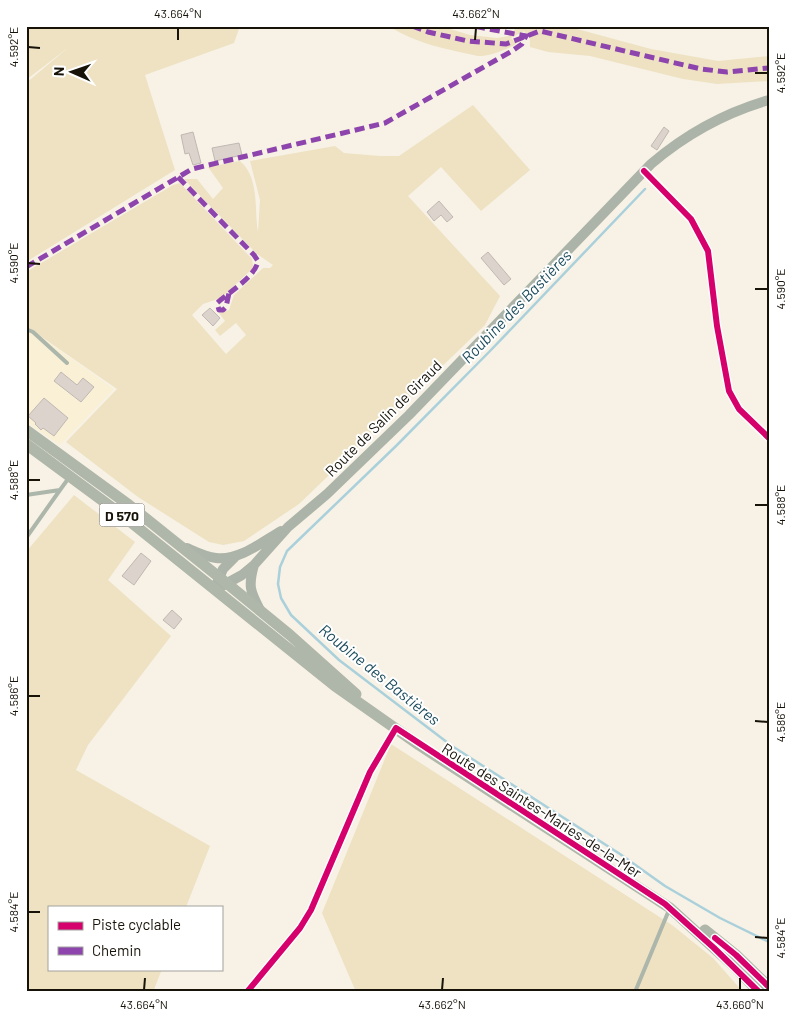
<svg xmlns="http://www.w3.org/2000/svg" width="795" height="1018" font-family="Barlow,sans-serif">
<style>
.built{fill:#faf0d6}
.green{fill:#eee2c3}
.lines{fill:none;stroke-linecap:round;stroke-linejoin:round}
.stream{stroke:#aad0db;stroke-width:2.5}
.building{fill:#dcd3cd;stroke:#c0b8b2}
.service{stroke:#adb6ab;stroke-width:4}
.minor{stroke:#adb6ab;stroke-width:8}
.secondary{stroke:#acb4a9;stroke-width:10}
.primary{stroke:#afb6aa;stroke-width:11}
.quiet{stroke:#8e44ad;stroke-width:5;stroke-dasharray:10 5;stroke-linecap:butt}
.cycleway-casing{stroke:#fff;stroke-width:9}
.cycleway{stroke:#d6006c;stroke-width:6}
.ticks{fill:none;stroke:#171309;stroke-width:2}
.labels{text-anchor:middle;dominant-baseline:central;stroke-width:4;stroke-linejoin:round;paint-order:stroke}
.shield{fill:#fff;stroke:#5d5a53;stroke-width:1}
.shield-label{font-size:14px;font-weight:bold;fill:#171309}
.street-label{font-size:15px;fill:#171309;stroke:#fff}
.water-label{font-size:16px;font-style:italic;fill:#1d4c5d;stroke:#fff}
.neatline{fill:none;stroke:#171309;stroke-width:2}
.ticks-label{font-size:12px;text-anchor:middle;fill:#171309}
</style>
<rect width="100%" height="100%" fill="#f7f2e5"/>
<path class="built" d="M26,326L114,389L60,445L26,422Z"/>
<path class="green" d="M26,26H240L234,43L145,75L175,170L26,262V83L69,47L26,80Z
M389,26H440L470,35L497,38L509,36L518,26H566L651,49L718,61L769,56V81L717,84L683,79L590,56L548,52L530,47V39L524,31L511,38L516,43L515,45C503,50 492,56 478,56C447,49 416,44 389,26Z
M473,105L530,170L481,211L441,167L408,196L500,296L485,325L299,504L244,541L223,545L209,542L138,497L66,442L117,389L26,326V272L173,185L180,183L252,259L253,266L252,269L221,298L203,304L192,315L226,354L246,335L236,323L220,336L215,330L225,321L219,313L229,310L234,295L263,268H270L273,265L257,254L184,179H197L213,199L223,188L208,167L240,161C260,178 254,210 258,232L260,200L250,161L335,146L344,153L380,156H399Z
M74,495L135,542L108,580L171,636L88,745L76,770L210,846L186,907H49V969H162L153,992H26V552Z
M391,744L672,925L713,958L743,992H356L322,913Z"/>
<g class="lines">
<path class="stream" d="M645,189L490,351L396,446L287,551L280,567L278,584L281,598L291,615L339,660L452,746L620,854L665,886L720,918L769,942"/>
</g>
<path class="building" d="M664,127L669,131L657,150L651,146Z
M193,132L201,163L193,165L189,153L185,154L181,135Z
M239,143L242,155L215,161L212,148Z
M439,201L453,217L447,222L441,215L434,221L427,212Z
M488,252L511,279L504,285L481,258Z
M210,308L220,318L213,326L202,315Z
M61,372L77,385L83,378L94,387L81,402L54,381Z
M44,398L68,418L54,436L43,428L41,430L35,424L36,423L28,416Z
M141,553L151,561L134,585L122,576Z
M172,610L182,619L174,629L163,620Z"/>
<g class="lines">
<path class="service" d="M26,329L33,332L67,363
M26,495L60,490L68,479
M26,538L60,490
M635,992L669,910"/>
<path class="minor" d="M644,171L691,219L708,251L717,326L729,391L739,409L769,438
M247,992L300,928L311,910L370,772L396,728"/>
<path class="secondary" d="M187,548C196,552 206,557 216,558C239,561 262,542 281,531
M254,565C248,586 250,591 260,610
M217,583L223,569L235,557
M220,587L242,575L254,565L288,527L327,494L409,415L651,164C686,134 724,113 769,100"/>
<path class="primary" d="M26,430L129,505L219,577L290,635L356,694
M26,444L122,515L335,686L419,745L670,908L736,968L759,992
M705,930L736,955L769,987"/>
<path class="quiet" d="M412,26L428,32L468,41L506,44L540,31L701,69L727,72L769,68
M178,177L254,255L258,261C256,276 228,293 217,303L219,310H223L226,307L229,293
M26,267L192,169L385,123L512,51L522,44L526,36L473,26"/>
<g class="cycleway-casing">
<path id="cycleway" d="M644,171L691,219L708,251L717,326L729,391L739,409L769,438
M715,938L736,955L769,987
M247,992L300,928L311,910L370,772L396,728L665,904L714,948L759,992"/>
</g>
<use href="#cycleway" class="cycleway"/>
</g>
<path class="ticks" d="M178,40V28M475,40L476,28M28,47L40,48M755,73H768M28,263L40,264M755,289H768M28,480H40M755,505H768M28,696H40M755,721L768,722M28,912H40M755,937L768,938M144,990L145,978M442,990L443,978M740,990V978"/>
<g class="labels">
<rect class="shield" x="99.5" y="503.5" width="45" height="23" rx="4"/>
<g class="shield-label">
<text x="122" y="515">D 570</text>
</g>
<g class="street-label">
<text transform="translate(383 418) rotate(-45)">Route de Salin de Giraud</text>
<text transform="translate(542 810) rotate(33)">Route des Saintes-Maries-de-la-Mer</text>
</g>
<g class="water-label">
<text transform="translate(516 306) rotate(-46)">Roubine des Bastières</text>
<text transform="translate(380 674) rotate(39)">Roubine des Bastières</text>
</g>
</g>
<rect width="795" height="1018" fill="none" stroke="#ffffff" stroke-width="55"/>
<rect x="48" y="906" width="175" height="65" fill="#ffffff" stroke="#a2a19d"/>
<rect x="58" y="922" width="25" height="8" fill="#d6006c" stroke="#a2a19d"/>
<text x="92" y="930" font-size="15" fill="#171309">Piste cyclable</text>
<rect x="58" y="947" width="25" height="8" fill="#8e44ad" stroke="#a2a19d"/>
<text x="92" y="956" font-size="15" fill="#171309">Chemin</text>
<g transform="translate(72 72) rotate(272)" stroke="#ffffff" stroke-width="4" paint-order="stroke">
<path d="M0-4L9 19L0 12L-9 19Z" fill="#171309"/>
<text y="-8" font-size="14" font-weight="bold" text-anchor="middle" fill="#171309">N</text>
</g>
<rect x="28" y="28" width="740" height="962" class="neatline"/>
<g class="ticks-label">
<text x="178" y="18">43.664°N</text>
<text x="476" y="18">43.662°N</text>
<text transform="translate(14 47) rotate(-90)" y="4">4.592°E</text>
<text transform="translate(781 73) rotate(-90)" y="4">4.592°E</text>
<text transform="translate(14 263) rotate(-90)" y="4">4.590°E</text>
<text transform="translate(781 289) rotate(-90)" y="4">4.590°E</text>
<text transform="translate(14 480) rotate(-90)" y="4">4.588°E</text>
<text transform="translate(781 505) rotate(-90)" y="4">4.588°E</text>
<text transform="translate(14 696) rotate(-90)" y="4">4.586°E</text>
<text transform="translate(781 722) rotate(-90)" y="4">4.586°E</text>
<text transform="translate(14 912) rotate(-90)" y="4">4.584°E</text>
<text transform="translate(781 938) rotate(-90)" y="4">4.584°E</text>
<text x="144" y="1009">43.664°N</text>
<text x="442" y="1009">43.662°N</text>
<text x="740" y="1009">43.660°N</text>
</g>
</svg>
